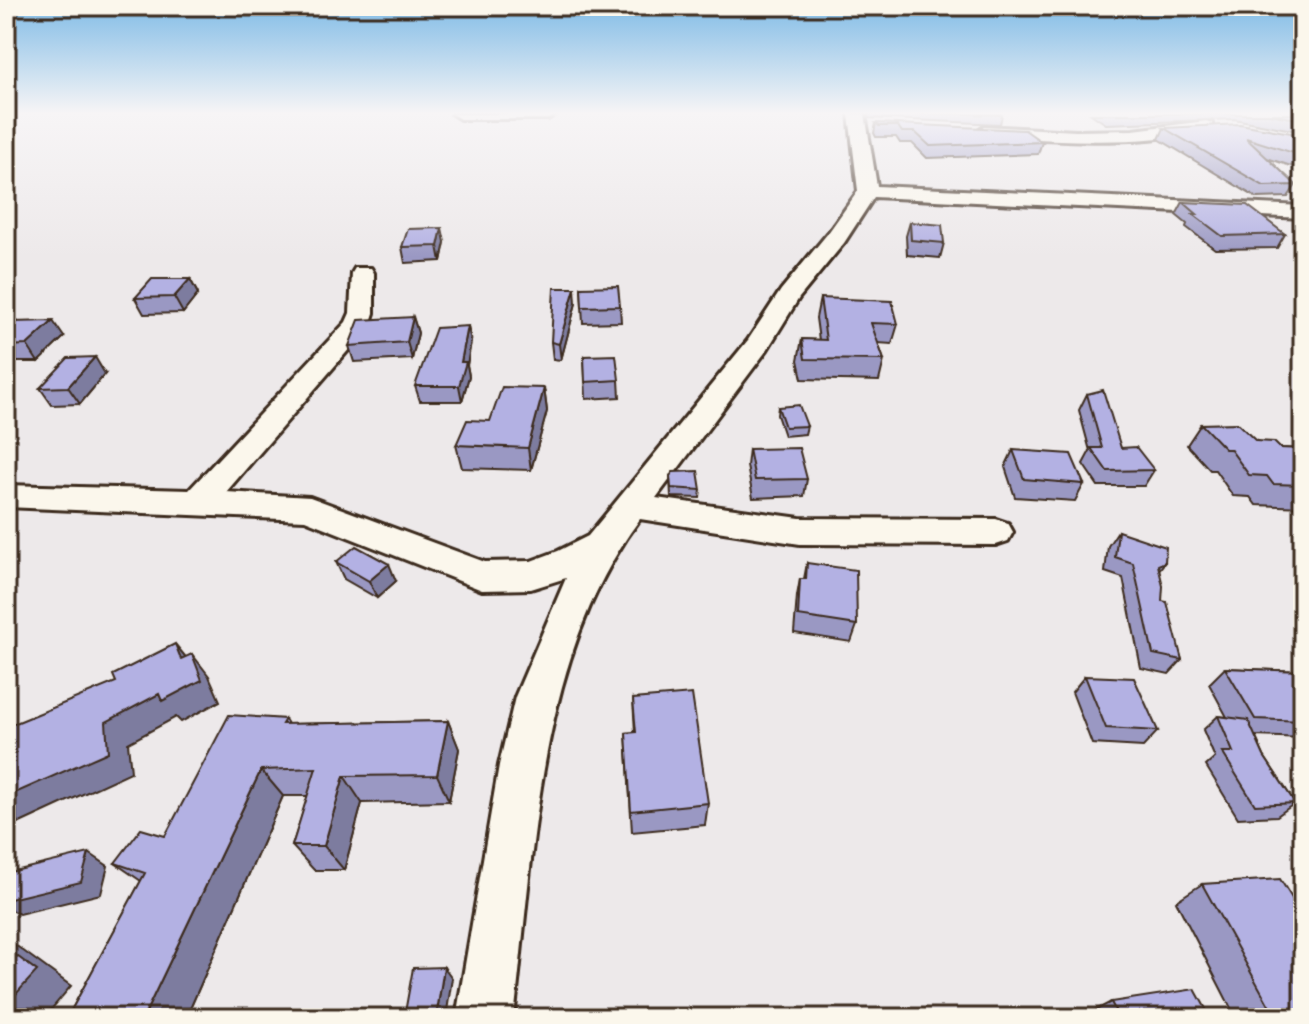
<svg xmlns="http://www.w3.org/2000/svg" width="1309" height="1024" font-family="'Shantell Sans',sans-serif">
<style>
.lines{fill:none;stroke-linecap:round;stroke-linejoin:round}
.minor-casing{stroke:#3b2a1e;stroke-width:6}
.minor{fill:#fbf7ec;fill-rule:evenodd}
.wall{fill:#9a98c3;stroke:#3b2a1e;stroke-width:2}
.shaded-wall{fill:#7d7c9f;stroke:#3b2a1e;stroke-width:2}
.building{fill:#b3b1e3;stroke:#3b2a1e;stroke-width:2}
</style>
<rect width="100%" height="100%" fill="#ede9ea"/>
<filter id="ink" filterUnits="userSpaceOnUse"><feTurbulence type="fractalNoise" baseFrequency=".0125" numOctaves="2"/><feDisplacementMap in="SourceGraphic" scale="16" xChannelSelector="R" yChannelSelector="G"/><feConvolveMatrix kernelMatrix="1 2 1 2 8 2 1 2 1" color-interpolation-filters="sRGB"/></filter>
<g filter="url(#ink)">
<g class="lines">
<g class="minor-casing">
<path id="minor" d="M452,114H556L548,119H460Z
M849,114H865L877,186L1303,206V218L874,197L844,243L799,298L767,350L656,498L800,518L996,519L1008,523L1013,532L1008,541L996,545L800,544L640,519C537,656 534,854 514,1018H456L499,765L515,697L566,578L531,589L482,590L305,520L6,507V485L189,490L346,322L350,313L352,273L355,268H371L374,273V313L370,325L226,492L310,497L485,562L531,561L558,551L588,536L748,340L781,290L828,233L858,191Z
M1206,121L1212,123V129C1138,147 1059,140 984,136L976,131L984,126L1076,131L1133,130Z"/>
</g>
<use href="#minor" class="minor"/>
</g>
<path class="wall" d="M867,114H1000L1002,115L1000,124L869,118Z
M1091,114H1303V132L1234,119L1106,124Z
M876,123L1042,142L1038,154L927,158L912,143H900L896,137H876L874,133Z
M1164,128L1303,135V170L1267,158L1296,185L1288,197L1257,198L1159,139Z
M1183,202L1285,234L1277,248L1215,249L1186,227L1187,224L1176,215Z
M910,222L944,243L940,258L907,255L906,236Z
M445,242L441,261L405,263L402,247Z
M190,279L198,294L183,313L144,314L135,298Z
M581,287L620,306L621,322L583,323Z
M820,298L898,324L892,344L878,343L884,360L879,381L802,379L798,360L802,339L819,340L816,318Z
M576,303L561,360L553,359L551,342Z
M6,307L16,321L64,337L38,362H6Z
M413,317L418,333L412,359L354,362L349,346Z
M471,341L467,365L469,376L462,401H420L415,386Z
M584,356L619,380L620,397L586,399Z
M105,374L80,404L52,405L40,388Z
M544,388L547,411L531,470L462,468L456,445L490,421Z
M1087,394L1121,448L1154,470L1144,486H1098L1083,464L1090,451L1079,410Z
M778,407L807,426L805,434L784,436L777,415Z
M1201,424L1280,448L1303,449V507L1256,505L1250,497L1233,496L1215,470H1210L1187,445Z
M749,449L807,479L804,496L753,498L747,466Z
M1013,450L1084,484L1075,501L1015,497L1005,467Z
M670,476L701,490L700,498L671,497Z
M1118,531L1165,562L1159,570L1162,601L1182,660L1169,674L1141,668L1123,578L1105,572L1108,546Z
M336,562L396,581L377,598L344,579Z
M807,563L857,625L851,642L794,633L797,596L800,579H804Z
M1225,668L1303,671V738L1255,736L1264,756L1295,803L1277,816L1238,818L1206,766L1215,758L1203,730L1218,716L1227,717L1209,684Z
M1085,676L1158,731L1143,747L1092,744L1072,692Z
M633,699L708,803L705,825L632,832L626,733L635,732Z
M285,719L288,724L448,721L459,749L449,801L362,803L344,870H314L292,846L308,796H283L186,1018H67L141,881L115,863L165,836Z
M1202,884L1303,1018H1236L1176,901Z
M1111,1002L1211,1018H1097L1094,1011Z"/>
<path class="shaded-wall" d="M442,228L445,242L441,261L438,246Z
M190,279L198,294L183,313L174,297Z
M575,288L576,303L561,360L559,344Z
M6,307L17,323L6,340Z
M413,317L418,333L412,359L407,342Z
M53,321L64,337L38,362L27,345Z
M468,326L471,341L467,365L469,376L462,401L459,386L461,362Z
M95,357L105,374L80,404L68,387Z
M544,388L547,411L531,470L528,448Z
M389,564L396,581L377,598L369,581Z
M175,644L193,666L181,659Z
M192,654L209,676L220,701L181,722L176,717L128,743L131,772L20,823L6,814V797Z
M448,721L459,749L449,801L437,775Z
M261,770L283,796L186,1018H143Z
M344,776L362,803L344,870L324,846Z
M89,853L108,866L101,894L19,914L6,908V900Z
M6,941L18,947L71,986L44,1018H6Z
M444,967L452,978L446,1018H436Z"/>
<path class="building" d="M966,114H1000L1002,115Z
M1269,114H1303V120Z
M876,123L1025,130L1042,142L930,146L915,132H902L898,126H879Z
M1240,124L1303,135V156L1246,138L1296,185L1264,186L1164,128Z
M1183,202L1247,205L1285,234L1222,236L1193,214H1197Z
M910,222L942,225L944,243L911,240Z
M442,228L438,246L402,247L408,229Z
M152,279H190L174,297L135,298Z
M618,286L620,306L582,307L581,287Z
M554,288H575L559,344L551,342Z
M820,298L892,301L898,324L871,323L884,360L805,359L802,339L826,340Z
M413,317L407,342L349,346L359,320Z
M53,321L27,345L6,346V326L11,322Z
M468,326L461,362H466L459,386H415L436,328Z
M616,355L619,380L585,382L584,356Z
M95,357L68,387L40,388L68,358Z
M502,387L544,388L528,448L456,445L467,420L490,421Z
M1103,390L1121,448L1136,447L1154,470L1107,471L1091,448H1102L1087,394Z
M799,405L807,426L785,427L778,407Z
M1237,423L1256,441L1274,442L1280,448L1303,449V485L1273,484L1267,476L1249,475L1230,449H1225L1201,424Z
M799,448L807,479L755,480L749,449Z
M1013,450L1071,454L1084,484L1024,479Z
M698,471L701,490L671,488L670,476L673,472Z
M1118,531L1166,547L1165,562L1158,565L1163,586L1162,601L1167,602L1182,660L1153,654L1133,563L1115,557Z
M356,546L389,564L369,581L336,562Z
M807,563L856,570L857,625L798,616L800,579H806Z
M175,644L181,659L192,654L202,680L162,701L159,694L106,722L108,752L6,797V727L116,682L113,675Z
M1225,668L1303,671V721L1255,719Z
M1085,676L1134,678L1158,731L1106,728Z
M692,694L708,803L631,811L626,733L636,732L633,699Z
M229,715L285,719L282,724L448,721L437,775L344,776L324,846H292L316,768L261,770L143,1018H67L145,873L115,863L141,829L165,836Z
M1218,716L1248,720L1264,756L1295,803L1255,805L1222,752H1233Z
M89,853L81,882L6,900V873Z
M1280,879L1303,916V1018H1276L1202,884Z
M6,948L37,971L6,1005Z
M444,967L436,1018H404L413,968Z
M1195,989L1211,1018H1119L1111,1002Z"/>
</g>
<linearGradient id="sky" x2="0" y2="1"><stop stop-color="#7fbbe6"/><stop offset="0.44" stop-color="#f7f5f6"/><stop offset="1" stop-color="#f7f5f6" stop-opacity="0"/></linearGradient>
<rect width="1309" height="257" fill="url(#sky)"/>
<rect width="1309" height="1024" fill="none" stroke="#fbf7ec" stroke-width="32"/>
<rect x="16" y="16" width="1277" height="992" fill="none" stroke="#3b2a1e" stroke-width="3" filter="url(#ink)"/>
</svg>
